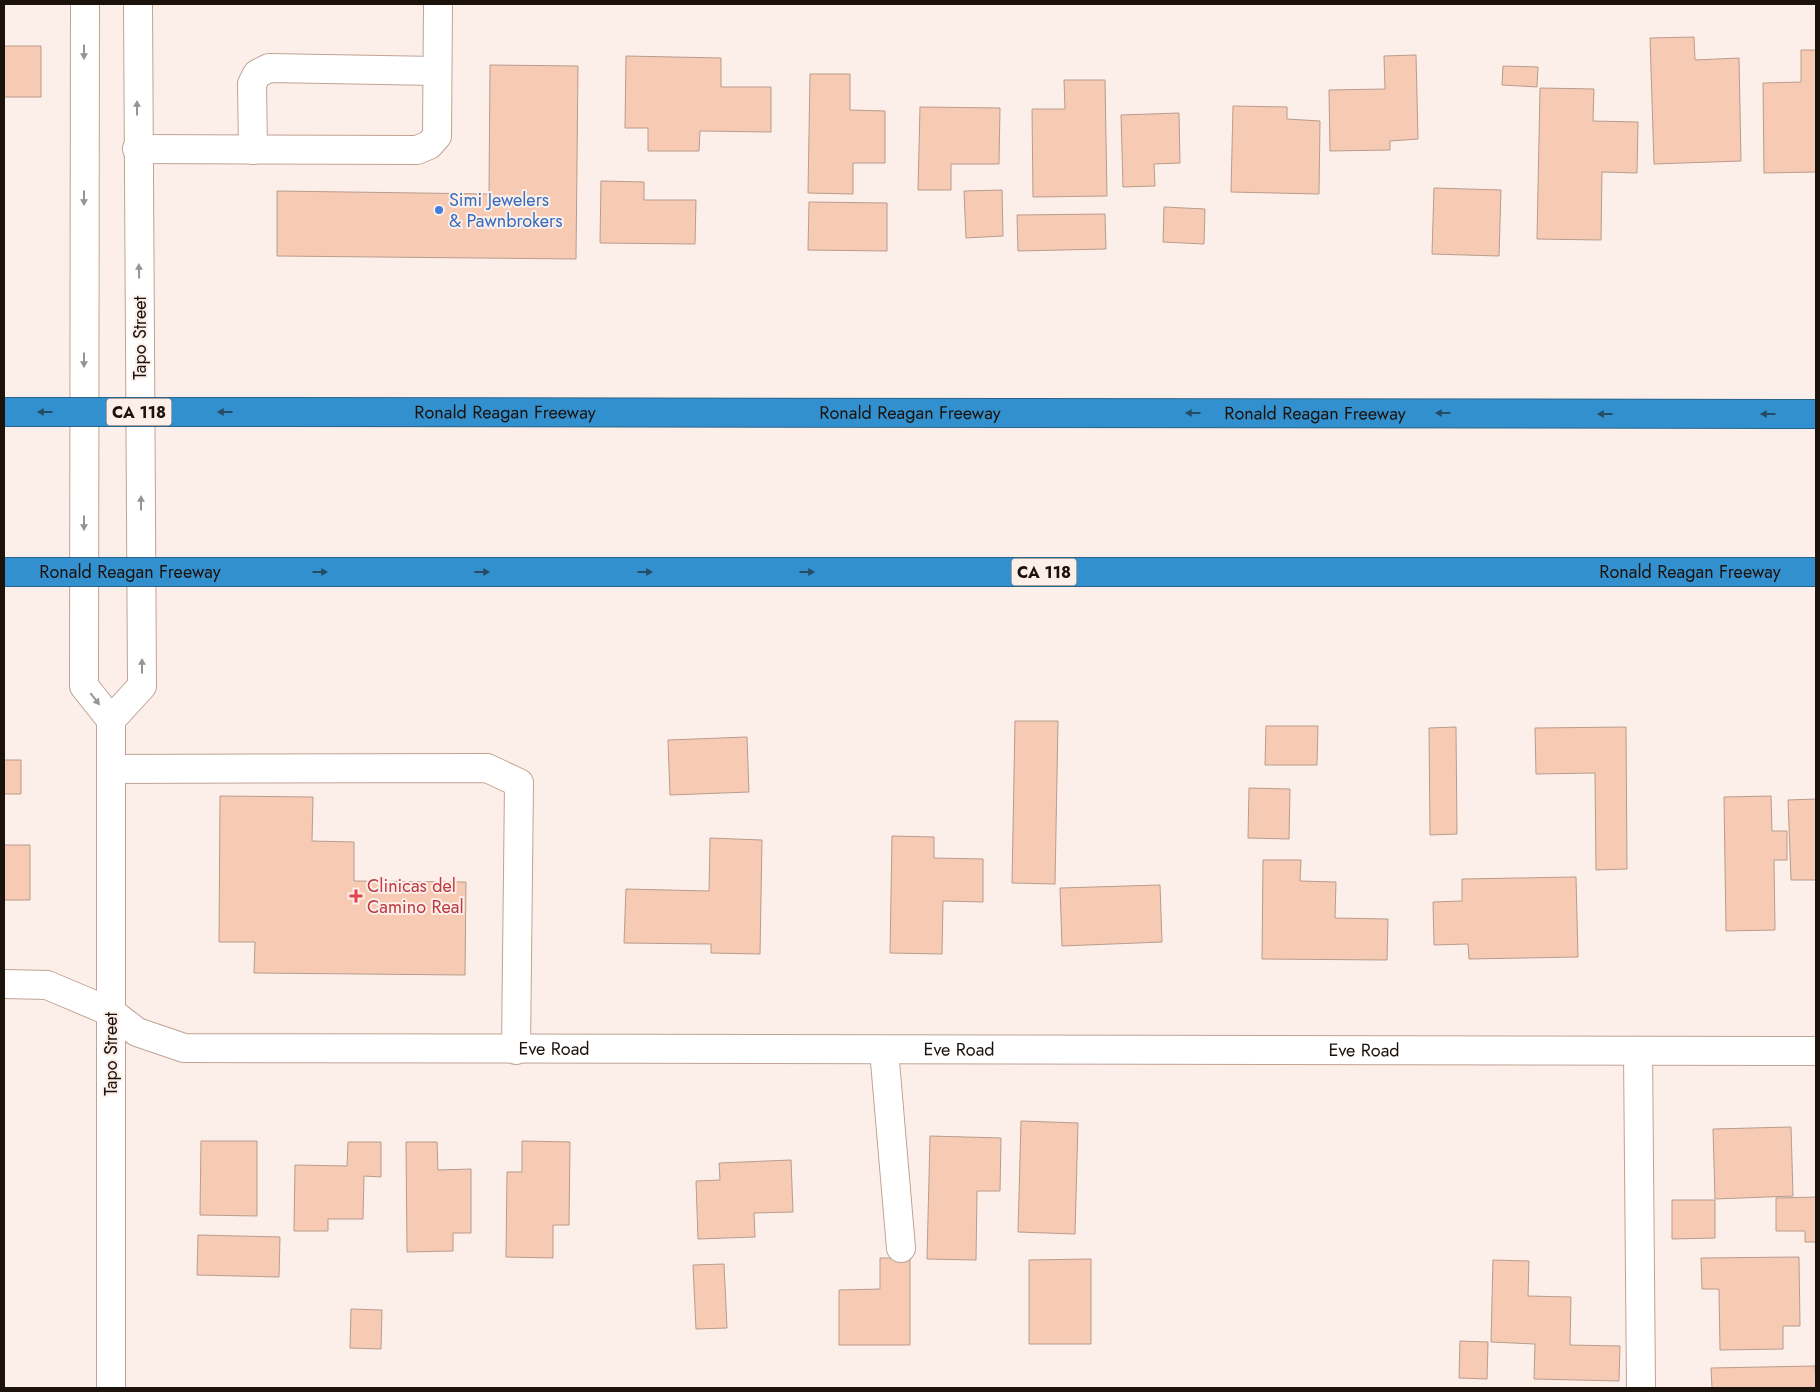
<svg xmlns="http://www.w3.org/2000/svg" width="1820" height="1392" font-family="Jost,sans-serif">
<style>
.building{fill:#f7cab3;stroke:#b99c8d}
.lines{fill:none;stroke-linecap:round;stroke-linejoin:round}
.minor-casing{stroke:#c0a394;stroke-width:30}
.highway-casing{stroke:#2a648b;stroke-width:30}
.minor{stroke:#fff;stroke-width:28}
.highway{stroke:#3290cf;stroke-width:28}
.highway-bridge-casing{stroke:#2a648b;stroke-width:30;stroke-linecap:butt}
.highway-bridge{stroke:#3290cf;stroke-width:28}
.oneway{fill:#999492}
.oneway2{fill:#264b64}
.shop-dot{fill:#3f7fe0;stroke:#fcefe9;stroke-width:2}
.health-dot{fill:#e0444e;stroke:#fcefe9;stroke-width:2}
.labels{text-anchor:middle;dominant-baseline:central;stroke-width:4;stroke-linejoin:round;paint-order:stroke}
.shield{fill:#fcefe9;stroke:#5f544e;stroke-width:1}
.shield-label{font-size:16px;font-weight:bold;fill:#1c120c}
.shop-label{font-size:18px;fill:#366cbe;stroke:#fcefe9;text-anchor:start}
.street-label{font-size:18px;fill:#1c120c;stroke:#fcefe9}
.health-label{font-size:18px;fill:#be3a42;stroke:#fcefe9;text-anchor:start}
</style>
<rect width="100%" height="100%" fill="#fcefe9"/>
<path class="building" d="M1694,37L1695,60L1739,58L1741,161L1654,164L1650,38Z
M4,46H41V97H4Z
M1801,50H1816V172L1764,173L1763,83L1801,82Z
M1416,55L1418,139L1390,141V150L1330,151L1329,90L1385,89L1384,56Z
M626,56L721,58V87H771V132L700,131L699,151H648V128H625Z
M490,65L578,66L576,259L277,256V191L489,194Z
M1503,66L1538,67L1537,87L1502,85Z
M810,74H850V110L885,111V163H853V194L808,193Z
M1064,80H1105L1107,196L1033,197L1032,109H1065Z
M1540,88L1594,89L1593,121L1638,122L1637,173L1602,172L1601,240L1537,239Z
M1233,106L1287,107V119L1320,121L1319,194L1231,192Z
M920,107L1000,108L999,164H951V190H918Z
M1179,113L1180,163L1154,164L1155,186L1123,187L1121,115Z
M601,181L644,182V200H696L695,244L600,243Z
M1434,188L1501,190L1499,256L1432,254Z
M1002,190L1003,236L966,238L964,191Z
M809,202L887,203V251L808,250Z
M1164,207L1205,209L1204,244L1163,242Z
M1105,214L1106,249L1018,251L1017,215Z
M1015,721H1058L1055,884L1012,883Z
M1266,726H1318L1317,765H1265Z
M1456,727L1457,834L1430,835L1429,728Z
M1626,727L1627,869L1596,870L1595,773L1536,774L1535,728Z
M747,737L749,792L670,795L668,740Z
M4,760H21V794H4Z
M1249,788L1290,789L1289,839L1248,838Z
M220,796L313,797L312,841L354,842V881L466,882L465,975L254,973L255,942H219Z
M1771,796L1772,831H1787V860H1774L1775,930L1726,931L1724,797Z
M1816,799V880H1791L1788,800Z
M892,836L934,837V858L983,859V902L943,901L942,954L890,953Z
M710,838L762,840L760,954L711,953V944L624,943L626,889L709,891Z
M4,845H30V900H4Z
M1263,860H1301L1300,881L1336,882L1335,918L1388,919L1387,960L1262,959Z
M1576,877L1578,957L1469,959L1468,944L1434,945L1433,902L1462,901V879Z
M1160,885L1162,942L1062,946L1060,888Z
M1021,1121L1078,1123L1075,1234L1018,1232Z
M1791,1127L1793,1196L1715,1199L1713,1129Z
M930,1136L1001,1138L1000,1191H977L976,1260L927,1259Z
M201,1141H257V1216L200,1215Z
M522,1141L570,1142L569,1225H553V1258L506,1257L507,1172H522Z
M348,1142H381V1177L364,1176L363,1219H328V1231H294L295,1165L347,1166Z
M406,1142H437L438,1170L471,1169V1233H453V1251L407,1252Z
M791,1160L793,1212L754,1213L755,1237L698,1239L696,1181L720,1180L719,1163Z
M1816,1197V1242H1805V1231H1776V1198Z
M1672,1200H1715V1238L1672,1239Z
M198,1235L280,1237L279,1277L197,1275Z
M1799,1257L1800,1326H1783V1349L1720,1350L1719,1289H1702L1701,1258Z
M880,1258H910V1345H839V1290L880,1289Z
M1091,1259V1344H1029V1260Z
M1493,1260L1529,1261L1528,1296L1571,1297L1570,1345L1620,1346L1619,1381L1534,1379L1535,1344L1491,1342Z
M724,1264L727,1328L696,1329L693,1265Z
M351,1309L382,1310L381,1349L350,1348Z
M1460,1341L1488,1342L1487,1379L1459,1378Z
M1815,1366L1816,1388H1712L1711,1368Z"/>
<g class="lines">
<g class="minor-casing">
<g id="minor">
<path d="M85,4L84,686L111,720V1388"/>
<path d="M137,149L417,150L429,145L437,136L438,4"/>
<path d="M253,150L252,84L257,74L269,68L437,71"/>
<path d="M111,720L142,686L138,4"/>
<path d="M112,769L487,768L519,783L516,1050"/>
<path id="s1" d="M4,984L47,985L111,1012L137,1032L184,1048L1816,1051"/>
<path d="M884,1050L901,1248"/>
<path d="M1638,1051L1641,1388"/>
</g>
</g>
<g class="highway-casing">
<g id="highway">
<path id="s2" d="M274,412L1816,414"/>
<path id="s3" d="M271,572H1816"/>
</g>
</g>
<use href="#minor" class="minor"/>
<use href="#highway" class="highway"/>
<g class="highway-bridge-casing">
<g id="highway-bridge">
<path d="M4,412H274"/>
<path id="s4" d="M4,572H271"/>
</g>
</g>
<use href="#highway-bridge" class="highway-bridge"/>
</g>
<defs><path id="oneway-solid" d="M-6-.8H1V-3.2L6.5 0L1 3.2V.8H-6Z" transform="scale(1.25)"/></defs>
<g class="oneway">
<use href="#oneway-solid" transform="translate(84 52) rotate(90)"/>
<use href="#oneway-solid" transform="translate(137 108) rotate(-90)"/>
<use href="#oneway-solid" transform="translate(84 198) rotate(90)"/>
<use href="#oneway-solid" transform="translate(139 271) rotate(-91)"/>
<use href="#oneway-solid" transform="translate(84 360) rotate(90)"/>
<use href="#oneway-solid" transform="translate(141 503) rotate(-90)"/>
<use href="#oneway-solid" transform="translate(84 523) rotate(90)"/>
<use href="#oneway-solid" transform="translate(142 666) rotate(-90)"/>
<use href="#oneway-solid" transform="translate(95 699) rotate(52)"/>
</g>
<g class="oneway2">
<use href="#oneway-solid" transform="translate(45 412) rotate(180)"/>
<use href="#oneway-solid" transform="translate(225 412) rotate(180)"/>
<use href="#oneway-solid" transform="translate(1193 413) rotate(-180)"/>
<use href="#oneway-solid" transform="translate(1443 413) rotate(-180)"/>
<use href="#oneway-solid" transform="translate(1605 414) rotate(-180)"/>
<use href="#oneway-solid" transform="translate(1768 414) rotate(-180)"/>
<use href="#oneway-solid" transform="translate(320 572)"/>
<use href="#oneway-solid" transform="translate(482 572)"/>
<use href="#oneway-solid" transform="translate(645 572)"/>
<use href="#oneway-solid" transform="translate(807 572)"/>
</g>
<circle class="shop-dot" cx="439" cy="210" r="5"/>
<path class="health-dot" d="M353.5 888.5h5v5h5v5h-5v5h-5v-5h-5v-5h5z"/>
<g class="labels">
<g class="shield">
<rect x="106.5" y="398.5" width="65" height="27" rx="4"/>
<rect x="1011.5" y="558.5" width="65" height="27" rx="4"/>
</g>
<g class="shield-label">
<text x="139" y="412">CA 118</text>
<text x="1044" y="572">CA 118</text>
</g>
<g class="shop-label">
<text x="449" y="200">Simi Jewelers<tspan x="449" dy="21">&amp; Pawnbrokers</tspan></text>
</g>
<g class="street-label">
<text transform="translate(140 338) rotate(-90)">Tapo Street</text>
<text stroke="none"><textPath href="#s2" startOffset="231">Ronald Reagan Freeway</textPath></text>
<text stroke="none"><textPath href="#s2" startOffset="636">Ronald Reagan Freeway</textPath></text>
<text stroke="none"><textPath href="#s2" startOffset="1041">Ronald Reagan Freeway</textPath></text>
<text stroke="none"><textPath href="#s4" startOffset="126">Ronald Reagan Freeway</textPath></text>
<text stroke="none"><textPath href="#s3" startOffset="1419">Ronald Reagan Freeway</textPath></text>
<text stroke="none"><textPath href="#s1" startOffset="565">Eve Road</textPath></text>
<text stroke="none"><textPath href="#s1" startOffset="970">Eve Road</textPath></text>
<text stroke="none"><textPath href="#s1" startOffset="1375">Eve Road</textPath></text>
<text transform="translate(111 1054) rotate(-90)">Tapo Street</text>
</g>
<g class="health-label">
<text x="367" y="886">Clinicas del<tspan x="367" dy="21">Camino Real</tspan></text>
</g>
</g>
<rect width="1820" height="1392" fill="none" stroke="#1c120c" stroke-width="10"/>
</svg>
